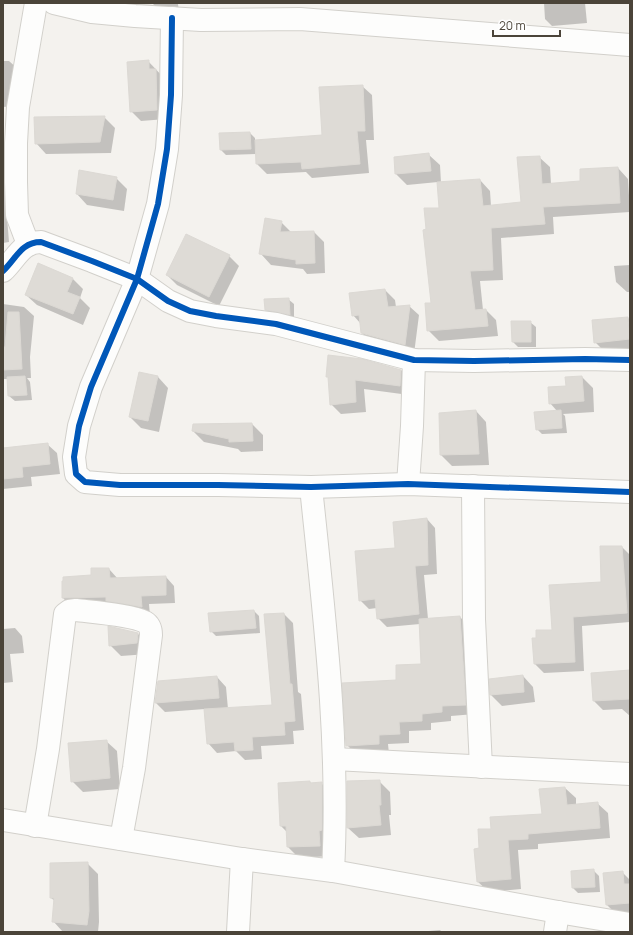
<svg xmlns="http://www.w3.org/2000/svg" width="633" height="935" font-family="Manrope,sans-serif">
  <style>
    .shadow { fill: #0003 }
    .building { fill: #dedbd6; stroke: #dcd9d4 }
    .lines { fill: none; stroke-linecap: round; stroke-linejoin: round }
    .minor-casing { stroke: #d2d0cb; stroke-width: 24 }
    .minor { stroke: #fdfdfc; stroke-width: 22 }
    .cycleway-casing { stroke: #fff; stroke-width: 8 }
    .cycleway { stroke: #0057b8; stroke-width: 6 }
  </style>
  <rect width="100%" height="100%" fill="#f4f2ee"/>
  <g class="shadow">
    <path d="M89,3H188L178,4L179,12L160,11L153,4L112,6Z"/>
    <path d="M544,3H585L587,23L552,26L545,19Z"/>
    <path d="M3,61H9L18,69L15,106L3,107Z"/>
    <path d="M148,61L165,79L166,119L141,121L131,111Z"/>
    <path d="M362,86L372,95L374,140H366L369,173L312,178L306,172L267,174L257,164V154L226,155L221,150L250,133L255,138V141L323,136Z"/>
    <path d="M104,117L115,128L111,153L46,154L36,143Z"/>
    <path d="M429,155L440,165L441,183L480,180L490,191L491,206L522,203L539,157L550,167L551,184L581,182L618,168L628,179L630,212L553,217L554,234L501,238L503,280L480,281L483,310H486L496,320L498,336L439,341L428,330L432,304L427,230L440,209L438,182L407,185L396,174L395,158Z"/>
    <path d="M3,173L13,183L7,217L9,242L3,243Z"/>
    <path d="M116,178L127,189L124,211L87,205L77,194Z"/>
    <path d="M281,222L291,232H314L324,242L325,273L307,274L303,269L271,265L261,254Z"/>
    <path d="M229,256L239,266L219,306L177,285L167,275Z"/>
    <path d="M630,265V292H627L616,282L614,266Z"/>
    <path d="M72,278L83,289L80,298L90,308L83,325L37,305L26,295Z"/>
    <path d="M385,290L395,300L396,307L409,306L419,315L414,354L372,343L362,333L361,324L353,315Z"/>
    <path d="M288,299L294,304V319L271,315L266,309Z"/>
    <path d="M3,304L24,307L34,316L30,357L31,378H27L30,382L32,400L15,401L9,396L8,379H3Z"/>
    <path d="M628,318L630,320V351L606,353L595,342Z"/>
    <path d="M512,322H530L536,327V347H518L513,342Z"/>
    <path d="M401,370L411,380L409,395L364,389L366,412L341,414L331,404L329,378L327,376Z"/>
    <path d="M140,373L158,377L168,388L159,432L141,428L130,417Z"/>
    <path d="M582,377L593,388L594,412L563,414L565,416L567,433L542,434L537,429L557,411L550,403L567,387Z"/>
    <path d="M476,411L486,422L489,465L452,466L441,455Z"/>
    <path d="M252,424L263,435V451L241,452L238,449L204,442L193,431Z"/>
    <path d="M47,444L57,453L60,474L31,477L32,486L3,489V449Z"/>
    <path d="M427,519L435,528L437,574L424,575L428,619L460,617L469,626L475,714L451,716V721L431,723V730L409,731V743L388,744L389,754L357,755L347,745L398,681L422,665L420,624L387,627L378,618L377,608L369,609L360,600L396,549Z"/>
    <path d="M622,547L630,555V622L582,626L584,671L544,673L535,664L553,631L602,583Z"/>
    <path d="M109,569L118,579L166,577L174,586L175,603L149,604L150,616L72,607L63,598V582L93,575Z"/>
    <path d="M254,611L259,616L260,633L216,636L211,631Z"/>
    <path d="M284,614L293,623L298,692L301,694L304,730L293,731L294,744L261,746L262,759L245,760L236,751L217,753L208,743L205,709L165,712L156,703L159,682L217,677L226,687L228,709L273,706Z"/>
    <path d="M15,628L22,636L24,653L10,654L13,682L3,683V629Z"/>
    <path d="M138,634L149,644L148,654L121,656L110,645Z"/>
    <path d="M630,671V716L622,709L603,710L594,701Z"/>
    <path d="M523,676L533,687L535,702L502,706L491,695Z"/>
    <path d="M106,741L117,751L120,789L83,792L72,781Z"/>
    <path d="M379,781L390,792L391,815H389L391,835L359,838L348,828Z"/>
    <path d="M310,782L312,784L321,783L332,794L330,856L299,858L288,847L287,832L281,826Z"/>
    <path d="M565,788L576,798V805L597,803L608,813L610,838L538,844V849L518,850L521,889L489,892L478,882L475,849H480L492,830L543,815L540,790Z"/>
    <path d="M87,863L98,874L99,922L98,932H63L53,921L55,901L51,898Z"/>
    <path d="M593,870L599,876L600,892L578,893L573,888L572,872Z"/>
    <path d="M622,872L630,880V913L616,914L607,905Z"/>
    <path d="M440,930L442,932H417Z"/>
  </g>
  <g class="building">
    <path d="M149,60V69H156L157,110L130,112L127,62Z"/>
    <path d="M363,85L365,131H357L360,164L302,169L301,162L256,164L255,140L322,135L319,87Z"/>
    <path d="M105,116L100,142L35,144L34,117Z"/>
    <path d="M250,132L251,149L220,150L219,133Z"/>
    <path d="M429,153L431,171L395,174L394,157Z"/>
    <path d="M540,156L542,184L580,181V169L618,167L620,203L543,207L545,224L491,228L493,270L470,271L475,310L486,309L488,326L427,331L425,303H431L423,230L426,229L424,208H439L437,182L480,179L483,206L521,202L517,157Z"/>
    <path d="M79,170L117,177L113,200L76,194Z"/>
    <path d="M265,218L282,221L280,232L314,231L315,263L296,264V260L259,254Z"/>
    <path d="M186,234L230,255L209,297L166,275Z"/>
    <path d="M38,263L73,278L67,292L80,297L73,314L25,295Z"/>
    <path d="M385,289L388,307L410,305L405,345L361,333L359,315L352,316L349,293Z"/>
    <path d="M289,298L290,315L265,310L264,299Z"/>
    <path d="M8,312H19L22,369L3,370V347H5Z"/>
    <path d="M628,317L630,339L594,343L592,320Z"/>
    <path d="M511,321H531V342H512Z"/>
    <path d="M328,355L362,359L401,370L400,386L355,380L356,402L330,405L328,377H326Z"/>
    <path d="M139,372L158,376L148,421L129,417Z"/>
    <path d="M25,376L27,395L8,396L7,377Z"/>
    <path d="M582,376L584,401L549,404L548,387L566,386L565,377Z"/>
    <path d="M476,410L479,454L440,455L439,413Z"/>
    <path d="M561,410L562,428L536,430L534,412Z"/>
    <path d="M252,423L253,441L229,442V439L192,431L193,424Z"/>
    <path d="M48,443L50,464L22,467L23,477L3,479V448Z"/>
    <path d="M427,518L428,565L415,566L419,614L377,619L375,599L359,601L355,551L395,548L393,522Z"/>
    <path d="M600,546H622L627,613L573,617L575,662L534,664L532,638H536V630H552L549,585L601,582Z"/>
    <path d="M91,568H109L110,578L166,576V595L141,596L142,607L106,601V597L62,598V581H63V577L91,575Z"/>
    <path d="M254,610L256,628L210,632L208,613Z"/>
    <path d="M284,613L290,684H292L295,721L284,722L285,735L252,737L253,750L235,751L234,742L207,744L204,709L272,705L264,614Z"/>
    <path d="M460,616L466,705L442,706V712L422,714V721L399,722L400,734L379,735V744L346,746L342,683L396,680V665L421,664L419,619Z"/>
    <path d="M108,626L138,633L137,643L109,646Z"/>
    <path d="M630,670V699L593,701L591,673Z"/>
    <path d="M523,675L524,692L490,695L489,679Z"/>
    <path d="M217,676L219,698L155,703L158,681Z"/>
    <path d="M107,740L110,778L71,782L68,743Z"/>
    <path d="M380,780L381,805H379L381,825L347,828V781Z"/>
    <path d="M310,781V783L322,782V830L319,831L320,846L287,847L286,826H280L278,783Z"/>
    <path d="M565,787L567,805L598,802L600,828L528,834V839L508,840L511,879L477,882L474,849L479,848L478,829H491L490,817L542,814L539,789Z"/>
    <path d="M88,862L89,911L87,925L52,922L54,898H50V863Z"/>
    <path d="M594,869L595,887L572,888L571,871Z"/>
    <path d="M623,871L624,884H630V903L606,905L603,873Z"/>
  </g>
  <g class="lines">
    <g class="minor-casing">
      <g id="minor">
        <path d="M54,3L92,12L135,16L201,20L300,19L630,45"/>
        <path d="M172,18L171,95L167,149L158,204L137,279L91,387L79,426L74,457L76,474L85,482L120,485H218L311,487L408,484L630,492"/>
        <path d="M28,244L17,215L16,182V143L18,107L36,3"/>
        <path d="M3,271C16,259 21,242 41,242L92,261L137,279L168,301L190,311L216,316L276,324L414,360L474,361L585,359L630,360"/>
        <path d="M408,484L412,426L414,360"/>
        <path d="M473,486L474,619L481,767"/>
        <path d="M311,487C324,614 340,743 333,871"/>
        <path d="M334,759L630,774"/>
        <path d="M3,820L242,859L333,871L558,912L630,924"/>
        <path d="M35,826L48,749L65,614L69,611L76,610C92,612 133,615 145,622C150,625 151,630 151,635L134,768L121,839"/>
        <path d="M238,932L242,859"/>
        <path d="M555,932L558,912"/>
      </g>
    </g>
    <use href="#minor" class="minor"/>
    <g class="cycleway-casing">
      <g id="cycleway">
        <path d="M172,18L171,95L167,149L158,204L137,279L91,387L79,426L74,457L76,474L85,482L120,485H218L311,487L408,484L630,492"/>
        <path d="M3,271C16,259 21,242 41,242L92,261L137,279L168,301L190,311L216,316L276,324L414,360L474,361L585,359L630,360"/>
      </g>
    </g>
    <use href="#cycleway" class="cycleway"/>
  </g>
  <rect width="633" height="935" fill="none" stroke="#4b4439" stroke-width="8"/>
  <path d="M493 30v6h67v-6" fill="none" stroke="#4b4439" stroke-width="2"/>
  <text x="499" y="30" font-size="12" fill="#4b4439" stroke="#ffffff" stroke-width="3" paint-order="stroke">20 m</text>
</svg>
